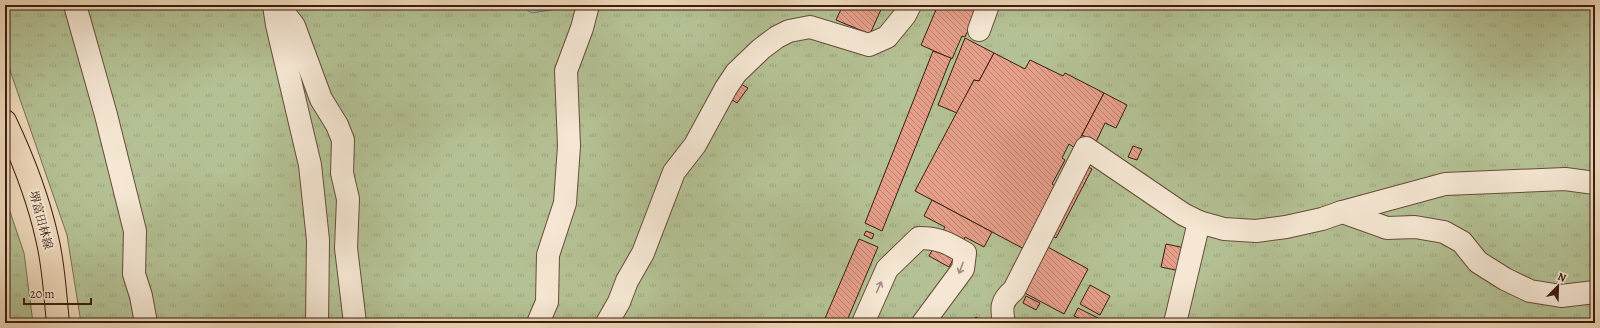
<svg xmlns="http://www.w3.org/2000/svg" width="1600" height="328" font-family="Alegreya,'Noto Serif JP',serif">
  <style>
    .grass { fill: url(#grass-tufts); stroke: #786f51 }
    .water { fill: url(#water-ripples); stroke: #747c70 }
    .building { fill: url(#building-back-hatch); stroke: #3b1d0e }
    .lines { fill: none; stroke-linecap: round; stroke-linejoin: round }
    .minor-casing { stroke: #684c3a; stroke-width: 24 }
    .major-casing { stroke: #3b1d0e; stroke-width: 24 }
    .minor { stroke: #f5e7d3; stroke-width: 22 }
    .major { stroke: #efdabc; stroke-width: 22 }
    .oneway { stroke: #a18c7a }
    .labels { text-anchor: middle; stroke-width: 4; stroke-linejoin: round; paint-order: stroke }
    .street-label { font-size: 12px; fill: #3b1d0e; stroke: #f5e7d3 }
  </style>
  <defs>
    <pattern id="grass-tufts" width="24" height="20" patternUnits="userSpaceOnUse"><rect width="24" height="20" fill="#b4c194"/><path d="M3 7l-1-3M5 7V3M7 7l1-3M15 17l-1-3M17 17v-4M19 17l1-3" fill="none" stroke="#9ca57e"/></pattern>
    <pattern id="water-ripples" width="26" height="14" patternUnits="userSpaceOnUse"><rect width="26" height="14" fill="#9abbb1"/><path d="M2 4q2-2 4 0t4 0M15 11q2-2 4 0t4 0" fill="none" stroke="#86a097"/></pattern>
    <pattern id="building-back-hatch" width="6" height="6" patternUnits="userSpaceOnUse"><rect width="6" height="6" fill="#e59f8a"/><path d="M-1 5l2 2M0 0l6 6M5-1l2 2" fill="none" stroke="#bb816f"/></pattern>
  </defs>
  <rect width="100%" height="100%" fill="#efdabc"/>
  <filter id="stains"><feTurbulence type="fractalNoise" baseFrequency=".005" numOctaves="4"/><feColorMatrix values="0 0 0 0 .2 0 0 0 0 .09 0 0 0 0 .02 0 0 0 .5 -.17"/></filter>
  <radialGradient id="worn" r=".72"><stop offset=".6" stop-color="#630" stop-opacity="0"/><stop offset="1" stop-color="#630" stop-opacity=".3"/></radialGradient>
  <g class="grass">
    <path d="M5,5H1595V323H81L67,235L5,56Z"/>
    <path d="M5,197L24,253L33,323H5Z"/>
  </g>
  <path class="water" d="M519,5H561L557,9L532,13Z"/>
  <g class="building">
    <path d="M843,5H883L870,34L836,20Z"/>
    <path d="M938,5H965L977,10L965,37L962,36L952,59L921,45Z"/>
    <path d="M965,38L994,53L979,81L974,80L957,113L938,105Z"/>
    <path d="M933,51L951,58L882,231L865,223Z"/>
    <path d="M994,53L1025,69L1030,60L1063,76L1065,73L1104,93L1075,148L1069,144L1062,158L1065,160L1052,184L1057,187L1024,249L915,191L974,80L979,81Z"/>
    <path d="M739,83L748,88L737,103L729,98Z"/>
    <path d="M1104,93L1127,105L1116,128L1105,123L1096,142L1082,135Z"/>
    <path d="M1133,146L1142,149L1137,160L1128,157Z"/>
    <path d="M1086,166L1092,169L1056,238L1050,235Z"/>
    <path d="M932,200L992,232L984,247L965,237L949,267L929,256L945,227L924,216Z"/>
    <path d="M866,231L874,234L872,239L864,235Z"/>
    <path d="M859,239L878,247L846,323H823Z"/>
    <path d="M1166,244L1185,248L1180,271L1161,267Z"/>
    <path d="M1044,245L1088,269L1064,314L1021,291Z"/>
    <path d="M1090,285L1110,296L1100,315L1080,304Z"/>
    <path d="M1026,296L1040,303L1036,310L1023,303Z"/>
    <path d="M1078,308L1098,318L1095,323H1089L1074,316Z"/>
    <path d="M976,317L983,323H971Z"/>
  </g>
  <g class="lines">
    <g class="minor-casing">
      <g id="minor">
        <path d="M75,5L106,115L135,231L134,274L141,296L146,323"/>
        <path d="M274,5L277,25L310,165L318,240L317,323"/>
        <path d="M275,9L284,13L294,26L321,99L337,125L343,140L342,173L348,199L346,248L355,323"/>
        <path d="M979,30L988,5"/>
        <path d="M1342,212L1387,228L1415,227L1444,232L1462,242L1478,262L1505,279L1530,291L1561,296L1595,292"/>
        <path d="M538,323L547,302L548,255L565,203L569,146L566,71L582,28L588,5"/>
        <path d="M607,323L619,302L627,281L643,253L674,172L695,145L726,88L736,73L761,49L777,37L789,31L810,27L869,45L887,37L905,15L910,5"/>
        <path d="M863,323L887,269L919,238C939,238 948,243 965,253L963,269L923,323"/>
        <path d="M1004,323C1001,307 1001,301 1014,290L1086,148L1183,214L1199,222L1224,229L1256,231L1286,227L1322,219L1342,212L1445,184L1565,179L1595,183"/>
        <path d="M1175,323L1199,222"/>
      </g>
    </g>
    <g class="major-casing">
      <path id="major" d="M5,121C23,159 38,198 47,238C54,266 55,295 58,323"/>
    </g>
    <use href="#minor" class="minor"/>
    <use href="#major" class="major"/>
  </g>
  <defs><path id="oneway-shaft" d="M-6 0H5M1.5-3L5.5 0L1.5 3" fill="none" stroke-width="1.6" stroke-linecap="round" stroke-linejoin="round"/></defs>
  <g class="oneway">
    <use href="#oneway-shaft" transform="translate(961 268) rotate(111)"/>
    <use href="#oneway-shaft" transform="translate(879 287) rotate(-66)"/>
  </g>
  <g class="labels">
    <g class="street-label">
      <text transform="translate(41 220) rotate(75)" y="4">堺富田林線</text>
    </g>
  </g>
  <rect width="1600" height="328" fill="none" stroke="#efdabc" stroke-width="20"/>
  <rect x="6" y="6" width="1588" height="316" fill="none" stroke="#3b1d0e" stroke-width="2"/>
  <rect x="10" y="10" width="1580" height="308" fill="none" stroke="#3b1d0e"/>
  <g transform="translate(1558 286) rotate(23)" stroke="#f5e7d3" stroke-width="3" paint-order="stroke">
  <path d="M0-3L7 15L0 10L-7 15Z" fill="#3b1d0e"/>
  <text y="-6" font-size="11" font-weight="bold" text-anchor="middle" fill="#3b1d0e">N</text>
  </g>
  <path d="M24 298v6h67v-6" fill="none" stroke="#3b1d0e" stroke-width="2"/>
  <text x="30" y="298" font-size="12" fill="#3b1d0e" stroke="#f5e7d3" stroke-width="3" paint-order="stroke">20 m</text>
  <rect width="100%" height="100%" filter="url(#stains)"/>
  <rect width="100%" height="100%" fill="url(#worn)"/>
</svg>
